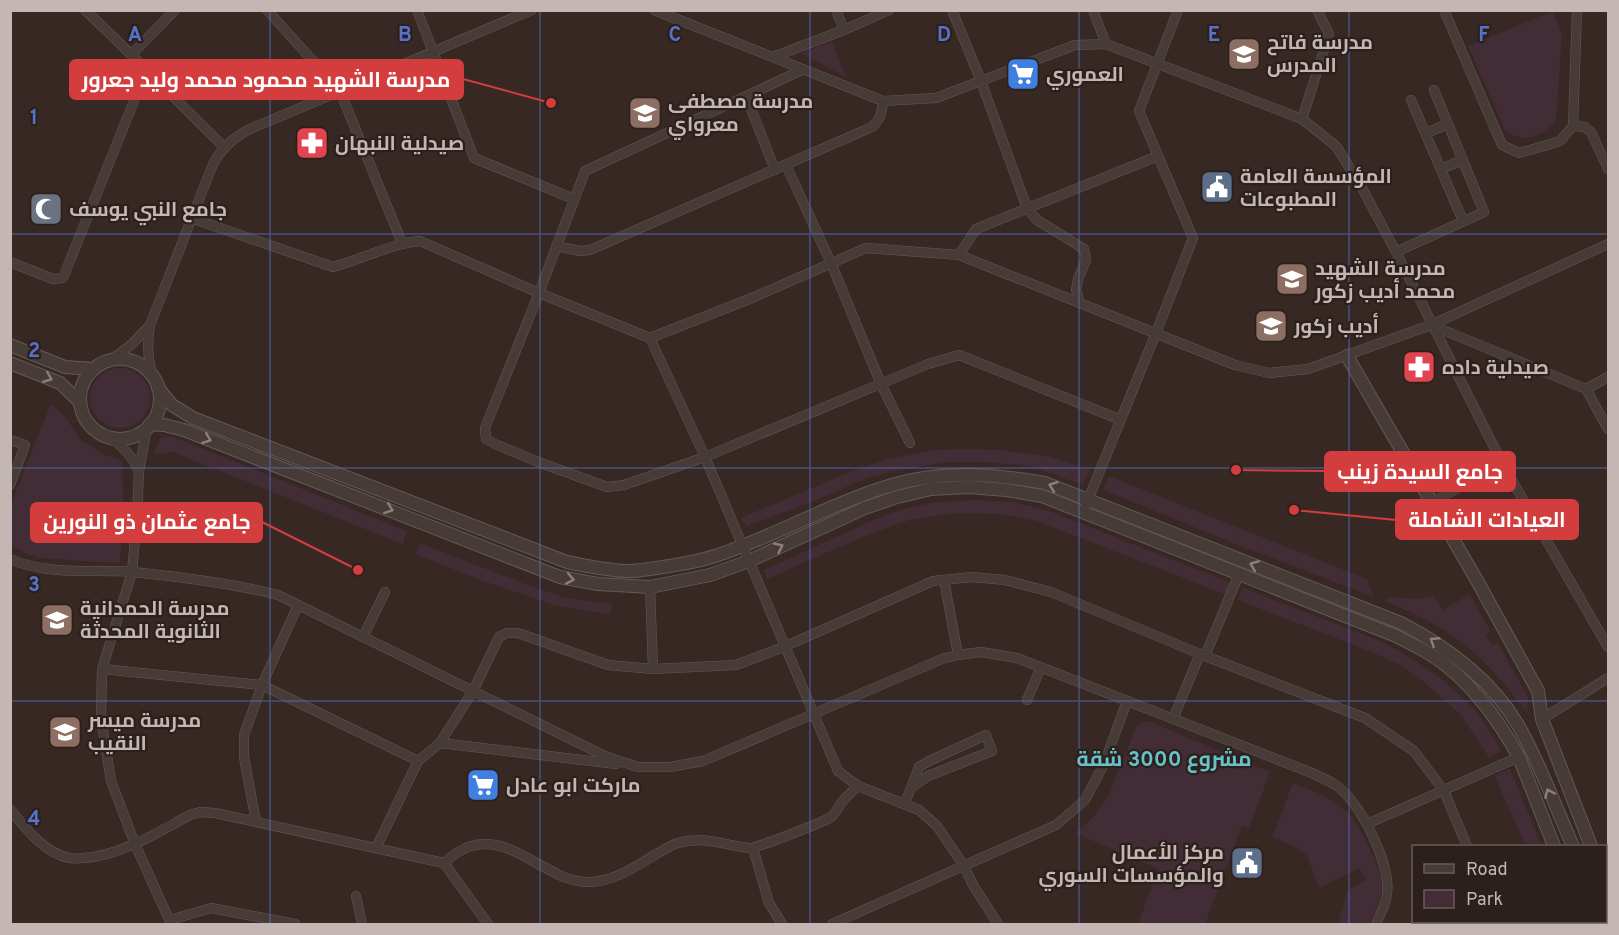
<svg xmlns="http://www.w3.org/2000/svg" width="1619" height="935" font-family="Overpass,Cairo,sans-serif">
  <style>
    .green { fill: #422d36 }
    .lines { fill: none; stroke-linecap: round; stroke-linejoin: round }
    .minor-casing { stroke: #655955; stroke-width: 10 }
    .tertiary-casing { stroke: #655955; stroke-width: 14 }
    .minor { stroke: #473b37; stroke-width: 9 }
    .tertiary { stroke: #473b37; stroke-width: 12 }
    .oneway { stroke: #8c7f7b }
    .grid { fill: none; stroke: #5772cb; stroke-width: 1.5; stroke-opacity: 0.55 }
    .labels { text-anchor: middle; stroke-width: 4.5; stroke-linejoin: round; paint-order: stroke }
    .poi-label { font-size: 20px; font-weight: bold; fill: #c4b6b2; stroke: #2c201c; text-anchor: start }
    .neighbourhood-label { font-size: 21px; font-weight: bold; fill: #68c0c8; stroke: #2c201c }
    .grid-label { font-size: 20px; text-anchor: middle; font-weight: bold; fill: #5772cb; stroke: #2c201c; stroke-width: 4.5; stroke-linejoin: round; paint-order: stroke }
    .leader { fill: none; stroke: #d33d3d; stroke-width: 2 }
    .callout-dot { fill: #d33d3d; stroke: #2c201c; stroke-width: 2 }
    .callout { fill: #d33d3d; stroke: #d33d3d; stroke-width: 2 }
    .callout-label { font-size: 21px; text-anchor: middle; font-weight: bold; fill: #fff }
  </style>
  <rect width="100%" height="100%" fill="#372823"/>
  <g class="green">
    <path d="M1553,11L1562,34L1556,121C1542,137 1521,146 1504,128L1468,46Z"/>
    <path d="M832,41L846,77L801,53Z"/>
    <circle cx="120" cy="398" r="30"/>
    <path d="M51,404L65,417L81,440L105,455L119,459L122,463L124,518L120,561L116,563L39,558L25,553L11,545V504Z"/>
    <path d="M171,436L407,531L403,544L173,452L153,455L160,438Z"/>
    <path d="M964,449L1000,450L1047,456L1090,470L1083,485L1029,466L983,462H949L898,470L867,478L814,501L747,526L741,518L848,473L885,460L932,450Z"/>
    <path d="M1109,476L1367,579L1374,597L1243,547L1103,490Z"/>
    <path d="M975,500L1013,502L1047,510L1231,583L1227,595L1037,521L998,514L956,513L909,520L869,534L767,579L764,570L878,518L907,508L937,502Z"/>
    <path d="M420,543L517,581L565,598L612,604L611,615L554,605L478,579L416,554Z"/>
    <path d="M1243,588L1383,642L1419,663L1438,676L1460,695L1478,713L1502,751L1489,757L1460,714L1424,682L1401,665L1364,649L1238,600Z"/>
    <path d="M1470,594L1490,631L1486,635L1493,646L1498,643L1528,697L1527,713C1507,686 1484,658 1456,638C1434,622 1410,612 1385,601L1391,597L1419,599L1433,596L1443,610Z"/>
    <path d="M1148,721L1270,772L1249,828L1242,826L1205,924H1138L1158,869L1075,833L1094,817L1109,794L1136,728L1141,723Z"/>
    <path d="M1510,769L1542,846H1526L1494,775Z"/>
    <path d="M1293,783C1311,790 1331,797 1346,811C1359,822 1384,873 1382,890C1380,902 1375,913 1369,924H1338L1348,890L1366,880L1359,868L1319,888L1307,855L1292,845L1272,837Z"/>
  </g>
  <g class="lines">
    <g class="minor-casing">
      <g id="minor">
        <path d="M85,10C133,55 178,102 224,147"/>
        <path d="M267,10L340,91L402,243"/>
        <path d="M417,10L474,158L574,199"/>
        <path d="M654,10L883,101L936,98L1075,45L1106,44L1302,119L1336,146L1361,186L1396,252L1502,463L1608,647"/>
        <path d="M836,10L844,30"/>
        <path d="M952,10L981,81L1027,208L1037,220L1084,249L1086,260L1078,279L1076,290L1080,303"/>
        <path d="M1093,10L1106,44"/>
        <path d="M1444,10L1502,145L1519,153L1544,146L1560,141L1573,126L1577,10"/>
        <path d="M132,54L175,10"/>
        <path d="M773,57L844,30L889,10"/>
        <path d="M802,70L585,171L539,293L485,428L486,439L495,444L538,462L607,487L624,485L705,457L928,364L959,355L1121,420"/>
        <path d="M746,96L775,170"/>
        <path d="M1411,100L1463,221"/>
        <path d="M1302,119L1329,34L1317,10"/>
        <path d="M1573,126L1585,127L1591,132L1608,169"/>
        <path d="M1426,133L1448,124"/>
        <path d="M786,165L831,263L881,384L910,443"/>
        <path d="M1441,169L1463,160"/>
        <path d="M191,218L333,267C363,259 389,244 420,241L539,293L650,338L705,457L838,771L858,786L919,810L937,826L964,866L973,885L998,924"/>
        <path d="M556,246L580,251L590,250L872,127C881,119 882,112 883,101"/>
        <path d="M1396,252L1484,212L1434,90"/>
        <path d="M959,255L976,229L1158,156"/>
        <path d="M10,262L53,279L63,278L146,71"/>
        <path d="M1431,325L1608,244"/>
        <path d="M650,338L752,298L866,248L959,255L1235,365L1269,373L1308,369L1431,325L1586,389L1608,429"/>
        <path d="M112,359L132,344L150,325"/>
        <path d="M153,376C147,359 147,343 150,325L211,169C219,150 232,138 250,129L532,10"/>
        <path d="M1586,389L1608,377"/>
        <path d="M147,427L139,471L137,517L132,572L102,669L101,718L111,781L135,844L171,924"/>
        <path d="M108,437C122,445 132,455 139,471"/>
        <path d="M10,440L25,445L10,485"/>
        <path d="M1433,502L1502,463"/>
        <path d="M1086,505L1156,333L1193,238L1139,111L1178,10"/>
        <path d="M10,559C49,576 92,569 133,572C182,577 231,583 278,595L607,757L638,767H670L703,761L942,659L958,655L981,652L1017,658L1312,773C1320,777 1330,781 1337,786C1361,803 1391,865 1387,894C1386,904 1380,915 1376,924"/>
        <path d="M944,580L958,655"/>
        <path d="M650,587L653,669"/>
        <path d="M363,637L385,592"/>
        <path d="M1205,656L1239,574"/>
        <path d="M102,669L262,685L418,761"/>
        <path d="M1027,700L1041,667"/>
        <path d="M1173,719L1200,654"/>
        <path d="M1542,719L1608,678"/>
        <path d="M440,743L616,764"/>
        <path d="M905,803L911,788L928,776L992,751L986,735L929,761L919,767L911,788"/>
        <path d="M10,809C24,827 45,854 70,858C74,859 79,858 84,858C122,855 156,833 190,815L200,812L215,813L444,863C452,856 460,849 471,846C514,834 546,881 587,882C612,883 637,866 658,853C664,850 671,845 678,843C703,835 726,846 750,848C757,848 826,821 831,817C836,813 839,806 842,802C847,796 853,791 858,786"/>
        <path d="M256,822L244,757V735L262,685L298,605"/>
        <path d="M1367,824L1519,757"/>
        <path d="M376,848L418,761L440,743L473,691L499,637L507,633H518L608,665L653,669L736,665L786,646L933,581L972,577L1005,580L1051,592L1200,654L1365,718L1414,751L1444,791L1467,846"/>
        <path d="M753,848L769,903L782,924"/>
        <path d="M444,863L488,924"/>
        <path d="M356,896L362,924"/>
        <path d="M170,920L211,908L295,924"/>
        <path d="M1500,922L1501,924"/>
        <path d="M832,924L1056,825L1085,800L1104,764L1127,701"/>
      </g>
    </g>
    <g class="tertiary-casing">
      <g id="tertiary">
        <path d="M10,345L65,367L94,369"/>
        <path d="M1347,356L1475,577L1538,691L1542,719L1591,846"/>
        <circle cx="120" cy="399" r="40"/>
        <path d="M10,363L60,383L80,402"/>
        <path d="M158,388L172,405L193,418L567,562C588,566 609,571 630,571C639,571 648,569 657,568C676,565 697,562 715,556C776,536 831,503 892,485C942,470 994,474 1045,483L1401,623C1447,647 1491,679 1518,725C1540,763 1555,806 1573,846"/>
        <path d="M150,424L164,425L184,430L560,577L598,584L650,587L710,575L749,561L865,508L897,497L931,489L969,487L1006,490L1042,496L1396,636C1414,645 1432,654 1448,667C1478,691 1500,723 1519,757L1554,846"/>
        <path d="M1606,872L1608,876"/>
        <path d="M1606,884H1608"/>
        <path d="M1560,924V922"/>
      </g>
    </g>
    <use href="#minor" class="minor"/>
    <use href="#tertiary" class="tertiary"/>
  </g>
  <defs><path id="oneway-chevron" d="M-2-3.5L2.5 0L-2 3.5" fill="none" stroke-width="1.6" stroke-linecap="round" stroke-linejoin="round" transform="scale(1.5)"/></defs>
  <g class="oneway">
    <use href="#oneway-chevron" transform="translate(48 378) rotate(22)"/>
    <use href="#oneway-chevron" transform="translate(207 439) rotate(21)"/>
    <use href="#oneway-chevron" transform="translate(1053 486) rotate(-160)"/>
    <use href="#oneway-chevron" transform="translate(389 509) rotate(21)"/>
    <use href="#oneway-chevron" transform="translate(779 547) rotate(-25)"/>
    <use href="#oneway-chevron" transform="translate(1254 565) rotate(-158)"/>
    <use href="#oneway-chevron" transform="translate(570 579) rotate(11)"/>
    <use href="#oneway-chevron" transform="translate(1434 641) rotate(-147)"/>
    <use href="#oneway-chevron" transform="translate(1549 793) rotate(-114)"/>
  </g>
  <path class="grid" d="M270,10V924M540,10V924M810,10V924M1079,10V924M1349,10V924M10,234H1608M10,468H1608M10,701H1608"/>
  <defs>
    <g id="school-square" transform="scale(1.725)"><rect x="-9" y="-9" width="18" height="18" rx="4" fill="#8d6e63" stroke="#2c201c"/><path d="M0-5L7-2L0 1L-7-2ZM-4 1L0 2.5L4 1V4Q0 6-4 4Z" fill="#fff"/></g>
    <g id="supermarket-square" transform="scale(1.725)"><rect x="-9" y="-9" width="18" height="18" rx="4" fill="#3f7fe0" stroke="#2c201c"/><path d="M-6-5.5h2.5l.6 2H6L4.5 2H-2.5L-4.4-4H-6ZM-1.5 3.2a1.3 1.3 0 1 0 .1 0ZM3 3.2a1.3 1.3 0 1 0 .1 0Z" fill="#fff"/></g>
    <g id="pharmacy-square" transform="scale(1.725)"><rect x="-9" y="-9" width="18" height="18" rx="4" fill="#e0444e" stroke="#2c201c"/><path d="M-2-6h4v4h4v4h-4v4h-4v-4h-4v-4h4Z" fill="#fff"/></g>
    <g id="civic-square" transform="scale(1.725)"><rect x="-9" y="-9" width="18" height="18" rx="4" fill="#5c6f8a" stroke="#2c201c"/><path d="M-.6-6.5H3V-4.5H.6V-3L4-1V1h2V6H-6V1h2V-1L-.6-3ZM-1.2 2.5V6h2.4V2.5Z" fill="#fff"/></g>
    <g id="mosque-square" transform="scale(1.725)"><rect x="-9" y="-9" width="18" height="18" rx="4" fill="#6b7280" stroke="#2c201c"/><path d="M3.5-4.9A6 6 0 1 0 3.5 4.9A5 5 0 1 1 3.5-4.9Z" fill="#fff"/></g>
  </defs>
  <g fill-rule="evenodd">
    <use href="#school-square" x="1244" y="54"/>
    <use href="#supermarket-square" x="1023" y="74"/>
    <use href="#school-square" x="645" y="113"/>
    <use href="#pharmacy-square" x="312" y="143"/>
    <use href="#civic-square" x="1217" y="187"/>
    <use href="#mosque-square" x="46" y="209"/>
    <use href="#school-square" x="1292" y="279"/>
    <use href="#school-square" x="1271" y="326"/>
    <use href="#pharmacy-square" x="1419" y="367"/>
    <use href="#school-square" x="57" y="620"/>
    <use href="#school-square" x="65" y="732"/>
    <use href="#supermarket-square" x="483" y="785"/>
    <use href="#civic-square" x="1247" y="863"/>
  </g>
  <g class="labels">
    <g class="poi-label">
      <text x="1267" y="49">مدرسة فاتح<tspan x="1267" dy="23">المدرس</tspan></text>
      <text x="1046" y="81">العموري</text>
      <text x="668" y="108">مدرسة مصطفى<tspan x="668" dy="23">معرواي</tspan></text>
      <text x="335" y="150">صيدلية النبهان</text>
      <text x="1240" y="183">المؤسسة العامة<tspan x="1240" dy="23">المطبوعات</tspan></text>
      <text x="69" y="216">جامع النبي يوسف</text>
      <text x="1315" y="275">مدرسة الشهيد<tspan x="1315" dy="23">محمد أديب زكور</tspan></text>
      <text x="1294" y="333">أديب زكور</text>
      <text x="1442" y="374">صيدلية داده</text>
      <text x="80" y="615">مدرسة الحمدانية<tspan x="80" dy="23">الثانوية المحدثة</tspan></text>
      <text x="88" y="727">مدرسة ميسر<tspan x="88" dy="23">النقيب</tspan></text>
      <text x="506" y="792">ماركت ابو عادل</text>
      <text x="1224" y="859" text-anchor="end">مركز الأعمال<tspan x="1224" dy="23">والمؤسسات السوري</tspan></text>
    </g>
    <g class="neighbourhood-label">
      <text x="1164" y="766">مشروع 3000 شقة</text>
    </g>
  </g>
  <g class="grid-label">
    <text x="135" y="41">A</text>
    <text x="405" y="41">B</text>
    <text x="675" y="41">C</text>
    <text x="944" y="41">D</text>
    <text x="1214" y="41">E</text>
    <text x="1484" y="41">F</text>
    <text x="34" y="124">1</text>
    <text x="34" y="357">2</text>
    <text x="34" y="591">3</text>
    <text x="34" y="825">4</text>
  </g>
  <path class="leader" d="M551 103L463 79M1236 470L1325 471M1294 510L1396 520M358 570L262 522"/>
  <g class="callout-dot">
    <circle cx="551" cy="103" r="6"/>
    <circle cx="1236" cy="470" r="6"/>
    <circle cx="1294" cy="510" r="6"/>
    <circle cx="358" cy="570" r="6"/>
  </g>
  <g class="callout">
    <rect x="70" y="60" width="393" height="39" rx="6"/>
    <rect x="1325" y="452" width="190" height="39" rx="6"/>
    <rect x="1396" y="500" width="182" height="39" rx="6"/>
    <rect x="31" y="503" width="231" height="39" rx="6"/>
  </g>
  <g class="callout-label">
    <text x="266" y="87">مدرسة الشهيد محمود محمد وليد جعرور</text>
    <text x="1420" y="479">جامع السيدة زينب</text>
    <text x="1487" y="527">العيادات الشاملة</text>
    <text x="147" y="529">جامع عثمان ذو النورين</text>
  </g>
  <rect width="1619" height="935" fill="none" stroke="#c4b6b2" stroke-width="24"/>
  <rect x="1412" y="845" width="195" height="78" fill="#2c201c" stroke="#695c58" stroke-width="1.5"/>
  <rect x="1424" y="864" width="30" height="9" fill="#473b37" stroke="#695c58" stroke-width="1.5"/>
  <text x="1466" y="875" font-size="18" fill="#c4b6b2">Road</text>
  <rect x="1424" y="890" width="30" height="18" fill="#422d36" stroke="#695c58" stroke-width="1.5"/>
  <text x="1466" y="905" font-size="18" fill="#c4b6b2">Park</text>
</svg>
